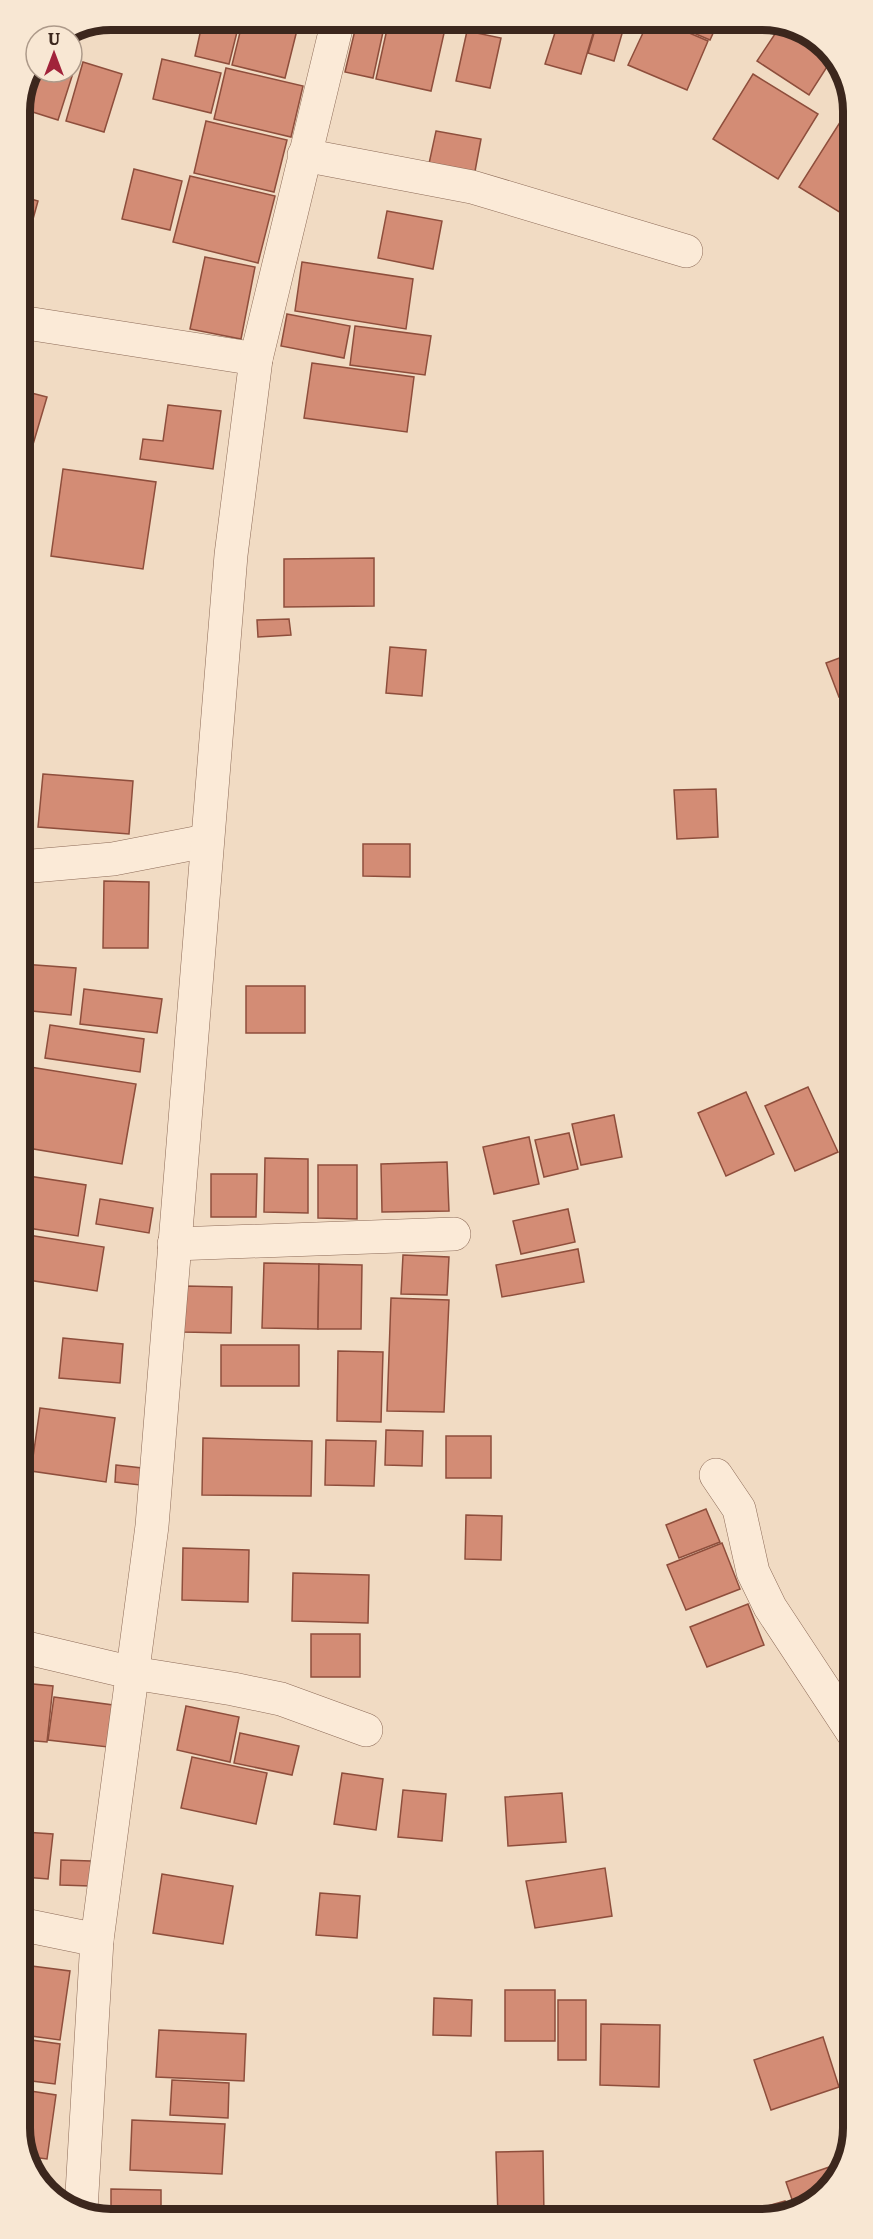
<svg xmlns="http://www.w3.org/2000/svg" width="873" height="2239" font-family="Literata,serif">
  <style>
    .building { fill: #d38c75; stroke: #8e4e3c; stroke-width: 1.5 }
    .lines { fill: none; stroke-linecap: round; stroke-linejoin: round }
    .minor-casing { stroke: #8d6b58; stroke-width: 34 }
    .minor { stroke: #fbead7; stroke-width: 33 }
    .rim { fill: none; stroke: #3c271d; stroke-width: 8 }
  </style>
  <rect width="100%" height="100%" fill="#f1dbc3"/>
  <g class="building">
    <path d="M203,20H240L229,64L195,56Z"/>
    <path d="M243,20H256L297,30L285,78L232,65Z"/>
    <path d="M275,20H322L320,31Z"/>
    <path d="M389,20H447L431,91L376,79Z"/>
    <path d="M559,20H597L581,74L545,64Z"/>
    <path d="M598,20H626L614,61L588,53Z"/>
    <path d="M649,20H659L708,41L687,90L628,65Z"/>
    <path d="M663,20H719L710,40Z"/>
    <path d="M781,25L808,35L821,43L832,59L809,95L757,61Z"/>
    <path d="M356,26L383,32L373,78L345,72Z"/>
    <path d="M467,31L501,38L490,88L456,81Z"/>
    <path d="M162,59L221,73L211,113L153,99Z"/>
    <path d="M83,62L122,74L104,132L66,121Z"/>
    <path d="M226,68L303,86L291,137L214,119Z"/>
    <path d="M36,70V72H72V70H74L58,120L20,108Z"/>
    <path d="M753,74L818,114L778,179L713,139Z"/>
    <path d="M849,108V218L799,187Z"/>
    <path d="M206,121L287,140L274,192L194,173Z"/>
    <path d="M436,131L481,139L473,182L427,173Z"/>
    <path d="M134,169L182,181L170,230L122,219Z"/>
    <path d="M190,176L275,196L258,263L173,242Z"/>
    <path d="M20,196L38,201L20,266Z"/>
    <path d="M387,211L442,221L433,269L378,258Z"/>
    <path d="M205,257L255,267L241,339L190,329Z"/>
    <path d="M302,262L413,279L406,329L295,311Z"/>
    <path d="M287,314L350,326L344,358L281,346Z"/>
    <path d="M355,326L431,336L425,375L350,365Z"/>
    <path d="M312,363L414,377L407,432L304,418Z"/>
    <path d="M20,390L47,397L21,485Z"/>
    <path d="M168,405L221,411L213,469L140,459L143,439L163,441Z"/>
    <path d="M63,469L156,482L143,569L51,556Z"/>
    <path d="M374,558V606L284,607V559Z"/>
    <path d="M289,619L291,635L258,637L257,620Z"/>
    <path d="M390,647L426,650L422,696L386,693Z"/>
    <path d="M850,654V693L839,697L826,663Z"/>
    <path d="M43,774L133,781L129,834L38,827Z"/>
    <path d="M716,789L718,837L677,839L674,790Z"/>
    <path d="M363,844H410V877L363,876Z"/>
    <path d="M104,881L149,882L148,948H103Z"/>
    <path d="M22,964L76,968L71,1015L22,1010Z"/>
    <rect x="246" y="986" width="59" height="47"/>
    <path d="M84,989L162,999L157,1033L80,1024Z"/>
    <path d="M50,1025L144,1039L140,1072L45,1058Z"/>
    <path d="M24,1066L136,1084L122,1164L22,1147V1077Z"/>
    <path d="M808,1087L838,1152L795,1171L765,1106Z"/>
    <path d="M746,1092L774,1154L726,1176L698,1113Z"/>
    <path d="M614,1115L622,1157L581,1165L572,1124Z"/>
    <path d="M569,1133L578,1169L544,1177L535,1140Z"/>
    <path d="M529,1137L539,1184L494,1194L483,1147Z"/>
    <path d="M265,1158L308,1159V1213L264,1212Z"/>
    <path d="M447,1162L449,1211L382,1212L381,1164Z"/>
    <path d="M318,1165H357V1219L318,1218Z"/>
    <path d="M211,1174H257L256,1217H211Z"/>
    <path d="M22,1175L86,1185L78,1236L22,1227Z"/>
    <path d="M100,1199L153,1208L149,1233L96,1224Z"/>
    <path d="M568,1209L575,1242L521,1254L513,1221Z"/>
    <path d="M22,1234L104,1247L97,1291L22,1279Z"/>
    <path d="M578,1249L584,1282L502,1297L496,1265Z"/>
    <path d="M403,1255L449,1257L447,1295L401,1294Z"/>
    <path d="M264,1263L319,1264L318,1329L262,1328Z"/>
    <path d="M319,1264L362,1265L361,1329H318Z"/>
    <path d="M185,1286L232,1287L231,1333L183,1332Z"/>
    <path d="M391,1298L449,1300L444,1412L387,1411Z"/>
    <path d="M63,1338L123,1344L120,1383L59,1378Z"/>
    <rect x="221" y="1345" width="78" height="41"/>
    <path d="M338,1351L383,1352L381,1422L337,1421Z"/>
    <path d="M40,1408L115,1418L106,1482L31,1471Z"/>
    <path d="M386,1430L423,1431L422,1466L385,1465Z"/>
    <rect x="446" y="1436" width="45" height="42"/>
    <path d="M203,1438L312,1441L311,1496L202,1495Z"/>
    <path d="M326,1440L376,1441L374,1486L325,1485Z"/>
    <path d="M116,1465L142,1468L140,1485L115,1482Z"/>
    <path d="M706,1509L720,1542L679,1558L666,1525Z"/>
    <path d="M466,1515L502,1516L501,1560L465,1559Z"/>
    <path d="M722,1543L740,1589L686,1610L667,1565Z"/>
    <path d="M183,1548L249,1550L248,1602L182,1600Z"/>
    <path d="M293,1573L369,1575L368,1623L292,1621Z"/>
    <path d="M748,1604L764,1645L707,1667L690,1627Z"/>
    <rect x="311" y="1634" width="49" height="43"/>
    <path d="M23,1683L53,1686L47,1742L23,1740Z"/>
    <path d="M54,1697L113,1705L108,1747L48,1740Z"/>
    <path d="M186,1706L239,1717L230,1762L177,1750Z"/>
    <path d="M240,1733L299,1746L292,1775L234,1763Z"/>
    <path d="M192,1757L267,1773L256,1824L181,1808Z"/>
    <path d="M342,1773L383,1779L376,1830L334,1824Z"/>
    <path d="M403,1790L446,1794L442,1841L398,1837Z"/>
    <path d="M562,1793L566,1842L508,1846L505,1797Z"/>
    <path d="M24,1832L53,1834L48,1879L24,1877Z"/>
    <path d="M61,1860L91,1861L90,1886L60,1885Z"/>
    <path d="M605,1868L612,1916L535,1928L526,1881Z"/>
    <path d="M162,1874L233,1886L223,1944L153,1933Z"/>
    <path d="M320,1893L360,1896L357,1938L316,1935Z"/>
    <path d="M24,1965L70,1971L60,2040L24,2035Z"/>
    <rect x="505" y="1990" width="50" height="51"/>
    <path d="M434,1998L472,2000L471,2036L433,2035Z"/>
    <rect x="558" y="2000" width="28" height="60"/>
    <path d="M601,2024L660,2025L659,2087L600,2085Z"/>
    <path d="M159,2030L246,2034L244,2081L156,2077Z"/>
    <path d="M823,2037L839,2087L771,2110L754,2060Z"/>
    <path d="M24,2039L60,2044L55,2084L24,2080Z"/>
    <path d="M172,2080L229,2083L228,2118L170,2115Z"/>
    <path d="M24,2090L56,2095L47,2159L24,2156Z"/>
    <path d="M132,2120L225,2124L222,2174L130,2170Z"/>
    <path d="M543,2151L544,2216L498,2217L496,2152Z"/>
    <path d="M835,2165L838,2174L835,2183L796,2211L786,2182Z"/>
    <path d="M111,2189L161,2190V2219H111Z"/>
    <path d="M785,2201L788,2215H736Z"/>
  </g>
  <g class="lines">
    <g class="minor-casing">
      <g id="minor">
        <path d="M304,155L472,187L686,251"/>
        <path d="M20,322L256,359"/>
        <path d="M21,867L113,859L206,841"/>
        <path d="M174,1244L454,1234"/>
        <path d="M716,1475L739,1509L753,1572L770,1607L853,1733"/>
        <path d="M23,1647L133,1673L233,1689L281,1699L366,1730"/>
        <path d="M24,1925L97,1940"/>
        <path d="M81,2210L97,1940L152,1526L231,555L256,359L338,20"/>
      </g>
    </g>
    <use href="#minor" class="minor"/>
  </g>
  <path d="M0 0H873V2239H0ZM111 30H762A81 81 0 0 1 843 111V2128A81 81 0 0 1 762 2209H111A81 81 0 0 1 30 2128V111A81 81 0 0 1 111 30Z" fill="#f8e7d3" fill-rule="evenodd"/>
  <path class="rim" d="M111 30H762A81 81 0 0 1 843 111V2128A81 81 0 0 1 762 2209H111A81 81 0 0 1 30 2128V111A81 81 0 0 1 111 30Z"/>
  <g transform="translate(54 54)"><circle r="28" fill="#f8e7d3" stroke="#ad9a8a" stroke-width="1.5"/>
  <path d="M0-4.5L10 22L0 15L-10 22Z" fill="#a1233a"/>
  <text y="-9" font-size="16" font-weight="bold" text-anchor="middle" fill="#3c271d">U</text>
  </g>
</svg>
